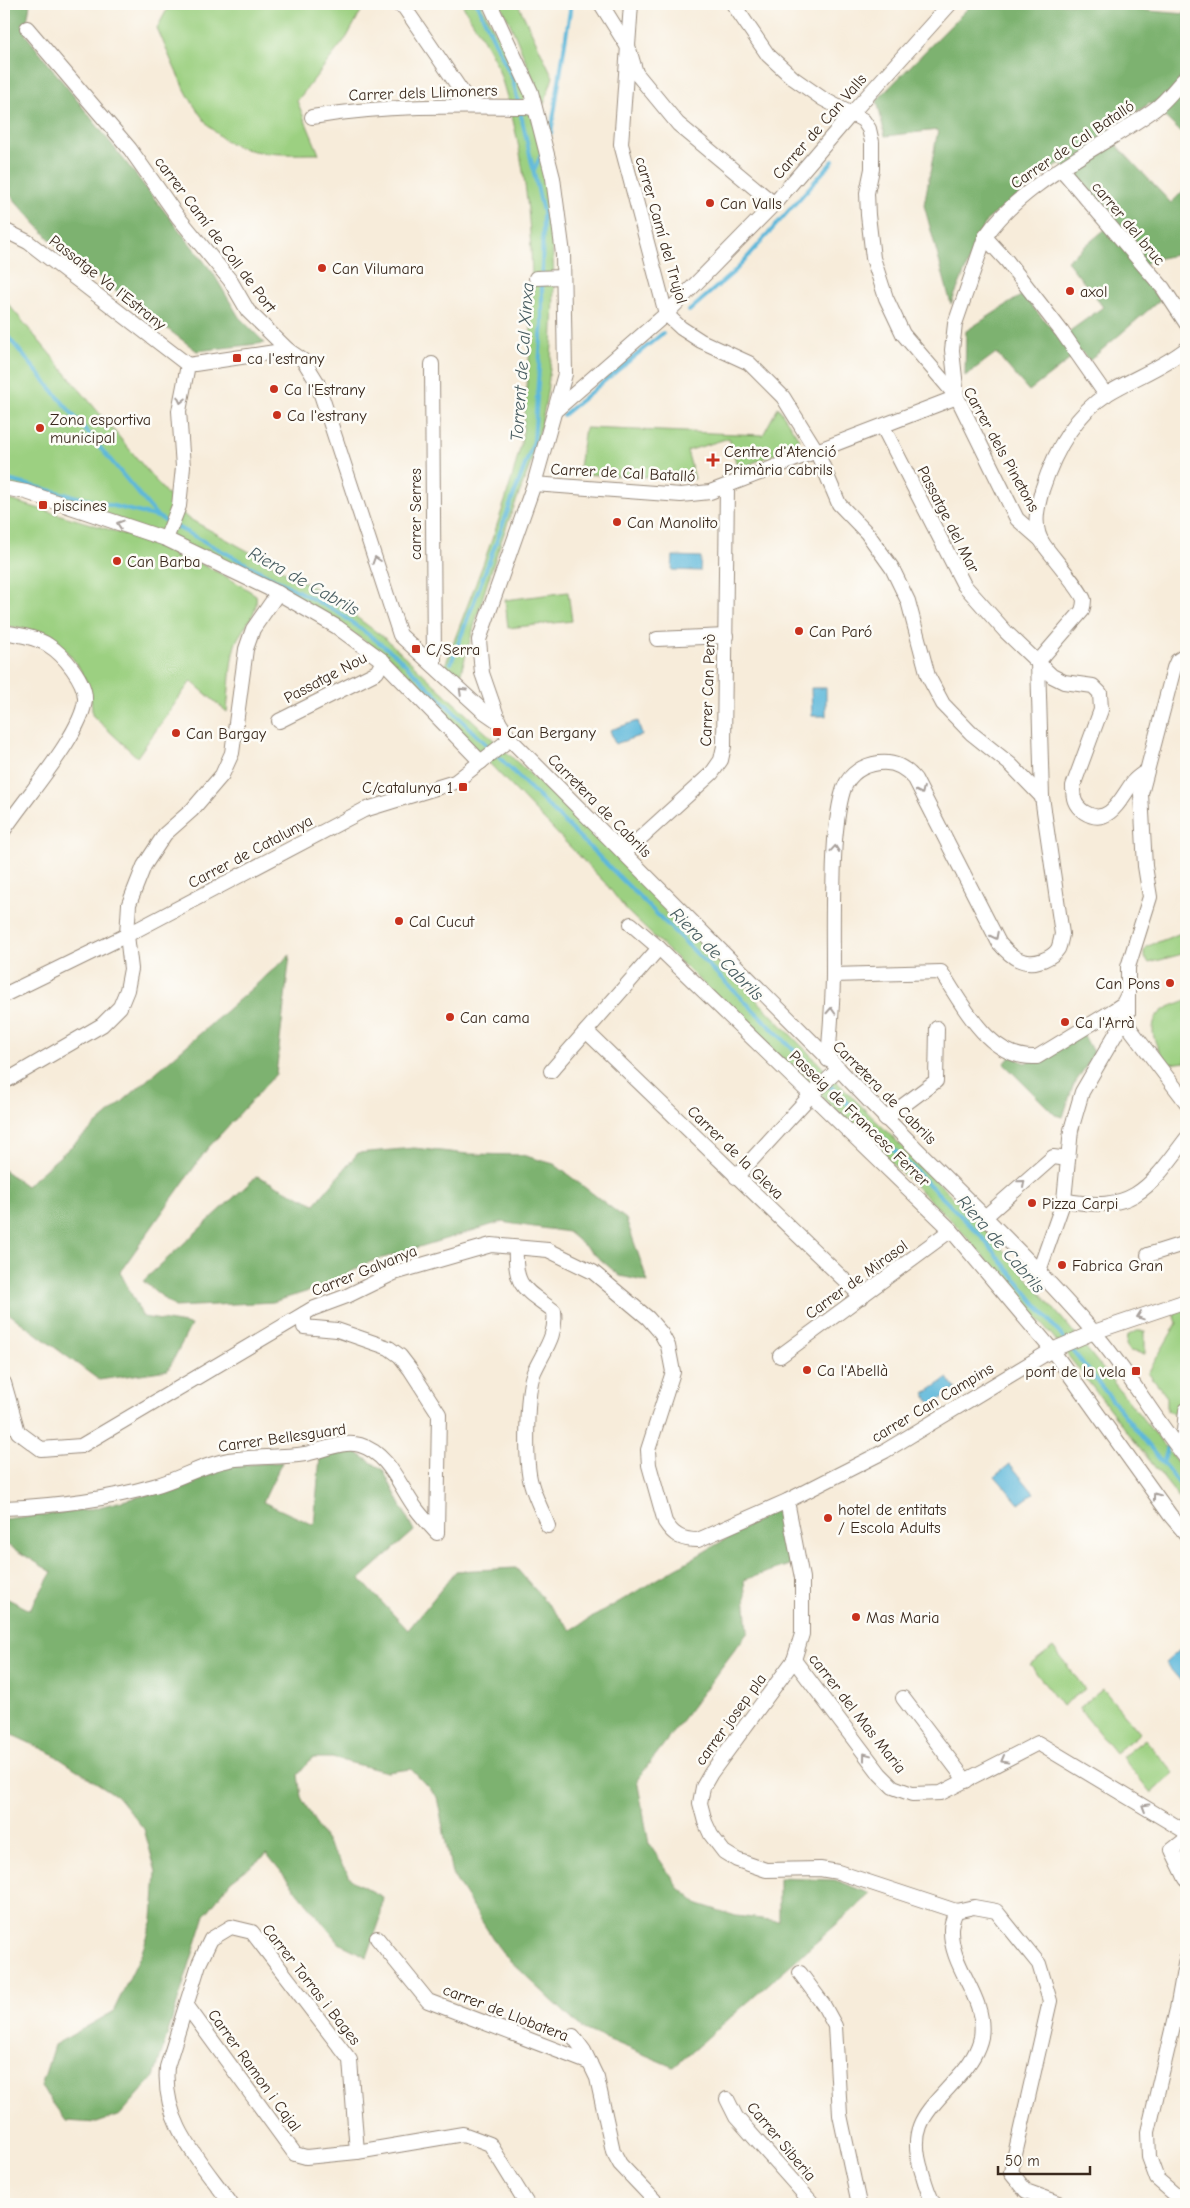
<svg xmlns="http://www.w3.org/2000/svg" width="1190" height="2208" font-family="'Comic Neue',sans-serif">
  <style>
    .green { fill: #9cd081; stroke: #6c7d50 }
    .forest { fill: #7db26f; stroke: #5c6e46 }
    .water { fill: #5db8da; stroke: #4c717c }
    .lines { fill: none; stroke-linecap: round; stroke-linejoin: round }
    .stream { stroke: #5db8da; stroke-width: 4 }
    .minor-casing { stroke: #998b7c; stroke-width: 16 }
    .minor { stroke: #fff; stroke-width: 14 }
    .oneway { stroke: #a79f9a }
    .poi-dot { fill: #c8321e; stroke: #fdfcf7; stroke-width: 2 }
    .labels { text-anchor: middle; stroke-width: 5; stroke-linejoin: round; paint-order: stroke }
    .street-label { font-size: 16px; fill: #3b2a1e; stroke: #fdfcf7 }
    .poi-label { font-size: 16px; fill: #3b2a1e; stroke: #fdfcf7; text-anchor: start }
    .water-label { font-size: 18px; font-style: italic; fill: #475c60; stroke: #fdfcf7 }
  </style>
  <rect width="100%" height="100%" fill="#fdfcf7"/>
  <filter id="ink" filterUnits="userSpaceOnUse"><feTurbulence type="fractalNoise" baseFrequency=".02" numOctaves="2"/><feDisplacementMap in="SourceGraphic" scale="10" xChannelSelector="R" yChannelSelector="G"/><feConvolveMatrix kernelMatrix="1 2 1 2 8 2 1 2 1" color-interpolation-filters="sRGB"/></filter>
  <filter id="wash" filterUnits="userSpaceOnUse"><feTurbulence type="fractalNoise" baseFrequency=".0096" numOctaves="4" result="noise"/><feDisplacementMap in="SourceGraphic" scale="20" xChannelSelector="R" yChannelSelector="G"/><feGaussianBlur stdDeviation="1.12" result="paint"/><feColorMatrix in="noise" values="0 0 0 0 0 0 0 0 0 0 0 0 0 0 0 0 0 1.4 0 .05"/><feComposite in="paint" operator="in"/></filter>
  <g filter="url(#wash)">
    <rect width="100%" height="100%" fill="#f7ecda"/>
    <g class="green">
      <path d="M170,4H365L347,37L297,101L319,154C292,154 262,156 236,146C196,130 174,65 157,28Z"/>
      <path d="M462,4H481C495,33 513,62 524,92C559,189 563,343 537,443C529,472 516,500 506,528C488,577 474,626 460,676L445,666C471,593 503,520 521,444C524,427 525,409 526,392C538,288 533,177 501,77C494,53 474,26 462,4Z"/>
      <path d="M500,4H518L553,77L544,104L509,21Z"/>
      <path d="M4,299L186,517L324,593L387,640L611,850L827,1072L986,1230L1071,1329L1186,1473V1507L1051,1334L955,1224L627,911L606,884L491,765L394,661L355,634L248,574L4,484Z"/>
      <path d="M778,407L799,439L797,445L738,469L729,438L687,451L695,479L578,474L585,428L763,435Z"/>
      <path d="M4,498C89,525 181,544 256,595C259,616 242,626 235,645C230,661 229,694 227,712L191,681L137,757L92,715C93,682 73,649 42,634C31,629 16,628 4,625Z"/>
      <path d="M568,592L572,621L508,628L505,600Z"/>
      <path d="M1186,931V953L1149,963L1144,957V950L1148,946Z"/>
      <path d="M1186,1000V1062L1169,1064C1157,1051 1145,1027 1160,1013C1167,1006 1178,1004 1186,1000Z"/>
      <path d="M1186,1307C1186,1328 1190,1403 1175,1414L1167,1411V1397L1148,1373L1177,1323L1173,1310Z"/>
      <path d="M1136,1331H1145V1354L1130,1351L1126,1345L1127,1336Z"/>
      <path d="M1053,1647L1085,1689L1062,1706L1030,1665Z"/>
      <path d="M1103,1689L1140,1733L1115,1753L1079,1708Z"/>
      <path d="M1145,1739L1174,1773L1151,1793L1122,1757Z"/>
    </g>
    <g class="forest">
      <path d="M4,4H30L25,34L213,273L239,317L265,343L197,351L55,245L4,188Z"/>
      <path d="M972,4H1128L1138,10L1186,14V137L1150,103L1106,134L1171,203L1186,188V250L1181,254L1150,260L1137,273L1160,300L1089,361L1081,351L1029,391L996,353L965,376L966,331L1022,295L1060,338L1103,307L1067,261L1114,222L1060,163L986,221L951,304L924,205L938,130L885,136L877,100Z"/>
      <path d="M290,955L276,1074L207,1149L120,1272L143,1317L191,1325L168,1370L99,1380L4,1310V1170L26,1186Z"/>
      <path d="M1083,1034L1094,1054L1073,1086L1063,1117L1055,1115L1004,1064L1011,1056L1025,1063Z"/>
      <path d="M414,1148L468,1154L522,1155L554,1164L626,1219L648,1282L620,1276L568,1232L501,1222L370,1262L322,1287L273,1302L175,1307L143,1281L257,1176L315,1204L358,1153Z"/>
      <path d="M354,1451L383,1470L414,1531L360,1579L408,1630L456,1571L516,1568L571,1630L782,1506L795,1563L744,1580L748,1632L637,1780L649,1844L679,1888L698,1904L736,1916L779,1921V1878L835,1880L871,1894L674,2067L581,2028L502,1953L452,1874L437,1797L411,1769L387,1772L332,1758H312L298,1775L301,1797L322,1835L353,1881L383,1897L380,1920L367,1957L339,1943L267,1854L231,1881L205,1915L154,2077L120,2115L97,2123L66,2121L41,2087L54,2045L113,2012L142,1952L153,1920L156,1872L144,1829L117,1796L51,1753L4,1731V1597L30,1610L52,1572L4,1543V1519L87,1510L161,1491L199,1474L229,1466L282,1462L263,1502L314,1525L320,1457Z"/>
    </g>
    <g class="water">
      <path d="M673,556L701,557L700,571L672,570Z"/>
      <path d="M811,688H826V716H812Z"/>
      <path d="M638,721L642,735L615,744L610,730Z"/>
      <path d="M948,1378L956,1389L932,1405L924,1394Z"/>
      <path d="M1010,1464L1034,1493L1019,1504L995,1476Z"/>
      <path d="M1183,1647L1186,1651V1687L1165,1663Z"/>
    </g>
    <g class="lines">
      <g class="stream">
        <path d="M477,4L513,80L543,212L542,275"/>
        <path d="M551,133L571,4"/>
        <path d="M534,170L541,155"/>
        <path d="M689,311L736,270L833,161"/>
        <path d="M4,332L158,517"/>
        <path d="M563,415L663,333"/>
        <path d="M4,479L158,517L339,613L396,655L980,1235L1065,1340"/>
        <path d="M451,663L534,441L542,323V282"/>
        <path d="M1069,1346L1186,1492"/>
        <path d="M1163,1463L1168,1447"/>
      </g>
    </g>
  </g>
  <g filter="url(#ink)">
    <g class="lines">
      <g class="minor-casing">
        <g id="minor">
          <path d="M397,4L404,7L471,105"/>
          <path d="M490,4L531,92L553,178L563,254L565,374L534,484L479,640L482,673L499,722L510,739L839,1069C921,1158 1012,1238 1092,1330C1127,1369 1153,1417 1186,1458"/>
          <path d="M601,4L629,49L636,73L678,124L774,204"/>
          <path d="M631,4L621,144L666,314L681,328L701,341L749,363L783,397L816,450L839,504L867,533L892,568L908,601L928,676L943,704L971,733L1011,765L1042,797"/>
          <path d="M733,4L768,55L793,78L823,99L863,120L869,129L872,142V169L867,193L868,215L873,258L886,298L903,334L957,397L1017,519L1041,540"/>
          <path d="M27,28L130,149L178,217L230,280L248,311L288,350L304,361L317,382L400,635L483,711L499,722"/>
          <path d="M312,117C383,105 455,106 527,107L535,109"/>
          <path d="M1062,170L1163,288L1186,323"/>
          <path d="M4,230L28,242L188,365"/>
          <path d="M985,237L1007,261L1062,332L1106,395"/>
          <path d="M536,278L563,277"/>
          <path d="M432,364L434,665"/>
          <path d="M556,410L666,314L774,204L852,113L950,4"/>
          <path d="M883,427L964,585L1006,632L1052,676L1064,682L1093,686L1100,693L1101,710L1073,786C1073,798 1074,805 1084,812C1109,828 1121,798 1133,782C1136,778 1141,775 1145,772"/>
          <path d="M534,484L681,495L710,492L957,397L952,350L955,324L985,237C1024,180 1100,149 1155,109C1166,101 1176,87 1186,77"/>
          <path d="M4,488L26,492L166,539L278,593L337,627L383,661L481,762"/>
          <path d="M166,539L179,506L183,467L179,411L188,365L288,350"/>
          <path d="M4,632C18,635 36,637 48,645C63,654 86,681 85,700C82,734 24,799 4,830"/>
          <path d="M657,639L726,636"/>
          <path d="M279,721L377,672L383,661"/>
          <path d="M624,853L712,773L721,760L724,746L727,486"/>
          <path d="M631,924L659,948L951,1230L1052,1350L1170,1515L1186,1534"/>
          <path d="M833,975L941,972C964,1006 989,1060 1037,1057L1114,1010L1123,1004L1128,994"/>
          <path d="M4,995L127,935L364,810L455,782L510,739"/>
          <path d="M1125,1022L1186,1102"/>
          <path d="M586,1031L862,1297"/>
          <path d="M828,1060C830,1031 833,1002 833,973C833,928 832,884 835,840C837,822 838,805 844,788C850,773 864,765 879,763C894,761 906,768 915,779L999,943C1011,957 1023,967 1043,960C1048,958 1055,954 1058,949C1060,945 1061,938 1062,934L1042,797L1038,662L1082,611C1083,608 1084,603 1084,600C1082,591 1051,555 1044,545C1032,528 1037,508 1042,490C1054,453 1073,416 1107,394C1133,378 1162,368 1186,349"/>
          <path d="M551,1071L659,948"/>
          <path d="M4,1082L102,1025L120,1007L127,990L131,969L127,935L129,904L144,866L165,834L192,810L222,775L232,753L246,649L253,629L278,593"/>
          <path d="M885,1119L936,1081L937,1028"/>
          <path d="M736,1177L811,1095L839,1069"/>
          <path d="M1064,1200C1132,1214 1148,1190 1186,1139"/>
          <path d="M986,1216L1053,1157L1068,1159"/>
          <path d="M516,1248C514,1288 525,1289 554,1311C557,1336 544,1350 534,1372C526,1391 525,1463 531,1483C535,1498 543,1512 548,1526"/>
          <path d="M1148,1255L1186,1243"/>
          <path d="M1039,1271L1064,1200L1071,1130L1082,1092L1128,1013V967L1150,897L1145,866L1141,794L1174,668L1177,661L1186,655"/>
          <path d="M780,1356L951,1230"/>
          <path d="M4,1383L18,1432L41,1449L81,1446L312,1309L347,1296L394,1273L491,1245L548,1250L593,1272L648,1318L661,1333L668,1346L673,1372L648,1450L649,1465L665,1522C674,1536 682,1540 698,1540L787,1501L885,1451L1052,1350L1094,1332L1186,1301"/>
          <path d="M1182,1452L1186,1410"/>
          <path d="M787,1501L802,1578V1634L794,1660L711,1773L703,1787L700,1803L705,1822L711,1835L724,1852L737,1860L766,1870L820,1869L838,1872L956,1911L974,1907L996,1911L1039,1964L1050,2001L1011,2172L1026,2191L1062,2204"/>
          <path d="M4,1508C54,1506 105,1500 154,1486C180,1479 201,1465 229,1460C254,1456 280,1458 305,1454C322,1451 343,1440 360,1445C390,1454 400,1488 417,1510C423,1518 430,1525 437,1533L439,1414L410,1369L400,1356L389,1348L337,1330L304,1327V1314"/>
          <path d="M794,1660L880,1774L893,1787L912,1794L941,1793L1038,1743L1186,1832"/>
          <path d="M903,1698L966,1781"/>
          <path d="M1186,1839L1172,1850L1186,1879"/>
          <path d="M377,1938L428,2001L590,2063"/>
          <path d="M1186,1959L1177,2009L1148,2132L1149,2157L1157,2179L1186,2204"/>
          <path d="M800,1973L823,2004L835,2026L840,2115L859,2204"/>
          <path d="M187,2006L295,2154L306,2157L357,2152L463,2134L490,2144L527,2204"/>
          <path d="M573,2036L584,2051L597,2078L613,2151L620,2164L658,2204"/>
          <path d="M727,2099L736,2117L813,2204"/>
          <path d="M231,2204C200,2160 162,2124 167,2067L199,1964L211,1939L231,1927L252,1932L350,2060L357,2152"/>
          <path d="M934,2204C928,2194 925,2183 922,2172C906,2124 929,2111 958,2077C968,2066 978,2052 981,2037C987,1996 950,1969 951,1929C951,1923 954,1916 956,1911"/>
        </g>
      </g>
      <use href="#minor" class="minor"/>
    </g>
    <defs><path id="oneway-chevron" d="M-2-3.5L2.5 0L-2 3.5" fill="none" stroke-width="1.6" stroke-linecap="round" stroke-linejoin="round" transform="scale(1.25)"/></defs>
    <g class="oneway">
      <use href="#oneway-chevron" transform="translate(181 400) rotate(102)"/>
      <use href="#oneway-chevron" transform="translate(120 524) rotate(-162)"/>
      <use href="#oneway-chevron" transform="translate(376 560) rotate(-108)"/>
      <use href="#oneway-chevron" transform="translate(462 691) rotate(-136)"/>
      <use href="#oneway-chevron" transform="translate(921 791) rotate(65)"/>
      <use href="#oneway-chevron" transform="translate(835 849) rotate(-85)"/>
      <use href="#oneway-chevron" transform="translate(995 936) rotate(63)"/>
      <use href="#oneway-chevron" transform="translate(831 1011) rotate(-87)"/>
      <use href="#oneway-chevron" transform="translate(1022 1183) rotate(-41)"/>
      <use href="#oneway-chevron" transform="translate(1140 1316) rotate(161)"/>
      <use href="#oneway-chevron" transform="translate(1156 1496) rotate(-126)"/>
      <use href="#oneway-chevron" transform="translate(866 1756) rotate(-127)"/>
      <use href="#oneway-chevron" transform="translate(1004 1760) rotate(151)"/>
      <use href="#oneway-chevron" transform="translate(1145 1807) rotate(-149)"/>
    </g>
  </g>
  <g class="poi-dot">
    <circle cx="710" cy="203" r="5"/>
    <circle cx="322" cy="268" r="5"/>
    <circle cx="1070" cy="291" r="5"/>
    <rect x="232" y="353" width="10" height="10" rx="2.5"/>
    <circle cx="274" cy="389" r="5"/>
    <circle cx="277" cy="415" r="5"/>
    <circle cx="40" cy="428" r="5"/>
    <path d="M710.5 452.5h5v5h5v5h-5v5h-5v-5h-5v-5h5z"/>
    <rect x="38" y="500" width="10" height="10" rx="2.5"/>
    <circle cx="617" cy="522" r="5"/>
    <circle cx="117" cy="561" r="5"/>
    <circle cx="799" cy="631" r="5"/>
    <rect x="411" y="644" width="10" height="10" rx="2.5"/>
    <rect x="492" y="727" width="10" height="10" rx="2.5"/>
    <circle cx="176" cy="733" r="5"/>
    <rect x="458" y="782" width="10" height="10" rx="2.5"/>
    <circle cx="399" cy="921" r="5"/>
    <circle cx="1170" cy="983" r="5"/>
    <circle cx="450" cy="1017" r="5"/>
    <circle cx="1065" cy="1022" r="5"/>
    <circle cx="1032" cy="1203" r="5"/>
    <circle cx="1062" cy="1265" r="5"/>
    <circle cx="807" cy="1370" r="5"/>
    <rect x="1131" y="1366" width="10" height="10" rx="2.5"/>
    <circle cx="828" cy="1518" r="5"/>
    <circle cx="856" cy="1617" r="5"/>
  </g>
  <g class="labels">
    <g class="street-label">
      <text transform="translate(423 92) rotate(-2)" y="6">Carrer dels Llimoners</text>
      <text transform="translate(819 126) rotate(-49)" y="6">Carrer de Can Valls</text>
      <text transform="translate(1072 144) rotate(-34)" y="6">Carrer de Cal Batalló</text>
      <text transform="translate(1129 223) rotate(50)" y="6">carrer del bruc</text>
      <text transform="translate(662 230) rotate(74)" y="6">carrer Camí del Trujol</text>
      <text transform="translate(216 234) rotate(53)" y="6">carrer Camí de Coll de Port</text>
      <text transform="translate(108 282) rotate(38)" y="6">Passatge Va l'Estrany</text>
      <text transform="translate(1002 449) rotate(61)" y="6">Carrer dels Pinetons</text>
      <text transform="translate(623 472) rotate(3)" y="6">Carrer de Cal Batalló</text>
      <text transform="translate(415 514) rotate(-90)" y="6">carrer Serres</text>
      <text transform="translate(949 519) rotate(63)" y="6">Passatge del Mar</text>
      <text transform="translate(325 677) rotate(-28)" y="6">Passatge Nou</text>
      <text transform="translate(707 690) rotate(-88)" y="6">Carrer Can Però</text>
      <text transform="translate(600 805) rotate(45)" y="6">Carretera de Cabrils</text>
      <text transform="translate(250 851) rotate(-28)" y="6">Carrer de Catalunya</text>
      <text transform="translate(885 1092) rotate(45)" y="6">Carretera de Cabrils</text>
      <text transform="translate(860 1118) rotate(44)" y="6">Passeig de Francesc Ferrer</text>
      <text transform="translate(736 1152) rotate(44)" y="6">Carrer de la Gleva</text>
      <text transform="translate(364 1270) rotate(-22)" y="6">Carrer Galvanya</text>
      <text transform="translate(856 1279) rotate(-36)" y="6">Carrer de Mirasol</text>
      <text transform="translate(932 1402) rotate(-31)" y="6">carrer Can Campins</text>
      <text transform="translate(282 1437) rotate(-8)" y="6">Carrer Bellesguard</text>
      <text transform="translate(858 1713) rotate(52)" y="6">carrer del Mas Maria</text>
      <text transform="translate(730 1719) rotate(-54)" y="6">carrer josep pla</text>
      <text transform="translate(312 1984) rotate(52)" y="6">Carrer Torras i Bages</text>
      <text transform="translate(506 2012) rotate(21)" y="6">carrer de Llobatera</text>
      <text transform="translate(255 2070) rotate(54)" y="6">Carrer Ramon i Cajal</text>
      <text transform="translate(782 2141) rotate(50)" y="6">Carrer Siberia</text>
    </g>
    <g class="poi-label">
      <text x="720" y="209">Can Valls</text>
      <text x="332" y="274">Can Vilumara</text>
      <text x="1080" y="297">axol</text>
      <text x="247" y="364">ca l'estrany</text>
      <text x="284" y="395">Ca l'Estrany</text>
      <text x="287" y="421">Ca l'estrany</text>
      <text x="50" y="425">Zona esportiva<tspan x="50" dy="18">municipal</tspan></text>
      <text x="724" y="457">Centre d'Atenció<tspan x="724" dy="18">Primària cabrils</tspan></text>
      <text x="53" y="511">piscines</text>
      <text x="627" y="528">Can Manolito</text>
      <text x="127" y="567">Can Barba</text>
      <text x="809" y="637">Can Paró</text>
      <text x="426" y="655">C/Serra</text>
      <text x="507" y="738">Can Bergany</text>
      <text x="186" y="739">Can Bargay</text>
      <text x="453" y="793" text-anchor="end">C/catalunya 1</text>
      <text x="409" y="927">Cal Cucut</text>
      <text x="1160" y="989" text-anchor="end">Can Pons</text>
      <text x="460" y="1023">Can cama</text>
      <text x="1075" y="1028">Ca l'Arrà</text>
      <text x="1042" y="1209">Pizza Carpi</text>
      <text x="1072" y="1271">Fabrica Gran</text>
      <text x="817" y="1376">Ca l'Abellà</text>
      <text x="1126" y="1377" text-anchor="end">pont de la vela</text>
      <text x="838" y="1515">hotel de entitats<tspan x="838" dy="18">/ Escola Adults</tspan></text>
      <text x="866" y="1623">Mas Maria</text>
    </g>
    <g class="water-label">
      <text transform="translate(522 362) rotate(-86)" y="6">Torrent de Cal Xinxa</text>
      <text transform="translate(304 581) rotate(29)" y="6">Riera de Cabrils</text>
      <text transform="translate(717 954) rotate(45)" y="6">Riera de Cabrils</text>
      <text transform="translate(1001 1244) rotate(49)" y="6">Riera de Cabrils</text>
    </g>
  </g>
  <rect width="1190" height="2208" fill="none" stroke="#fdfcf7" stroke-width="20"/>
  <path d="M998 2166v8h92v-8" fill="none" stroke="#3b2a1e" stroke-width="2.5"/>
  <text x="1005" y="2166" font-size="15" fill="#3b2a1e" stroke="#fdfcf7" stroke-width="4" paint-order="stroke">50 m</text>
</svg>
